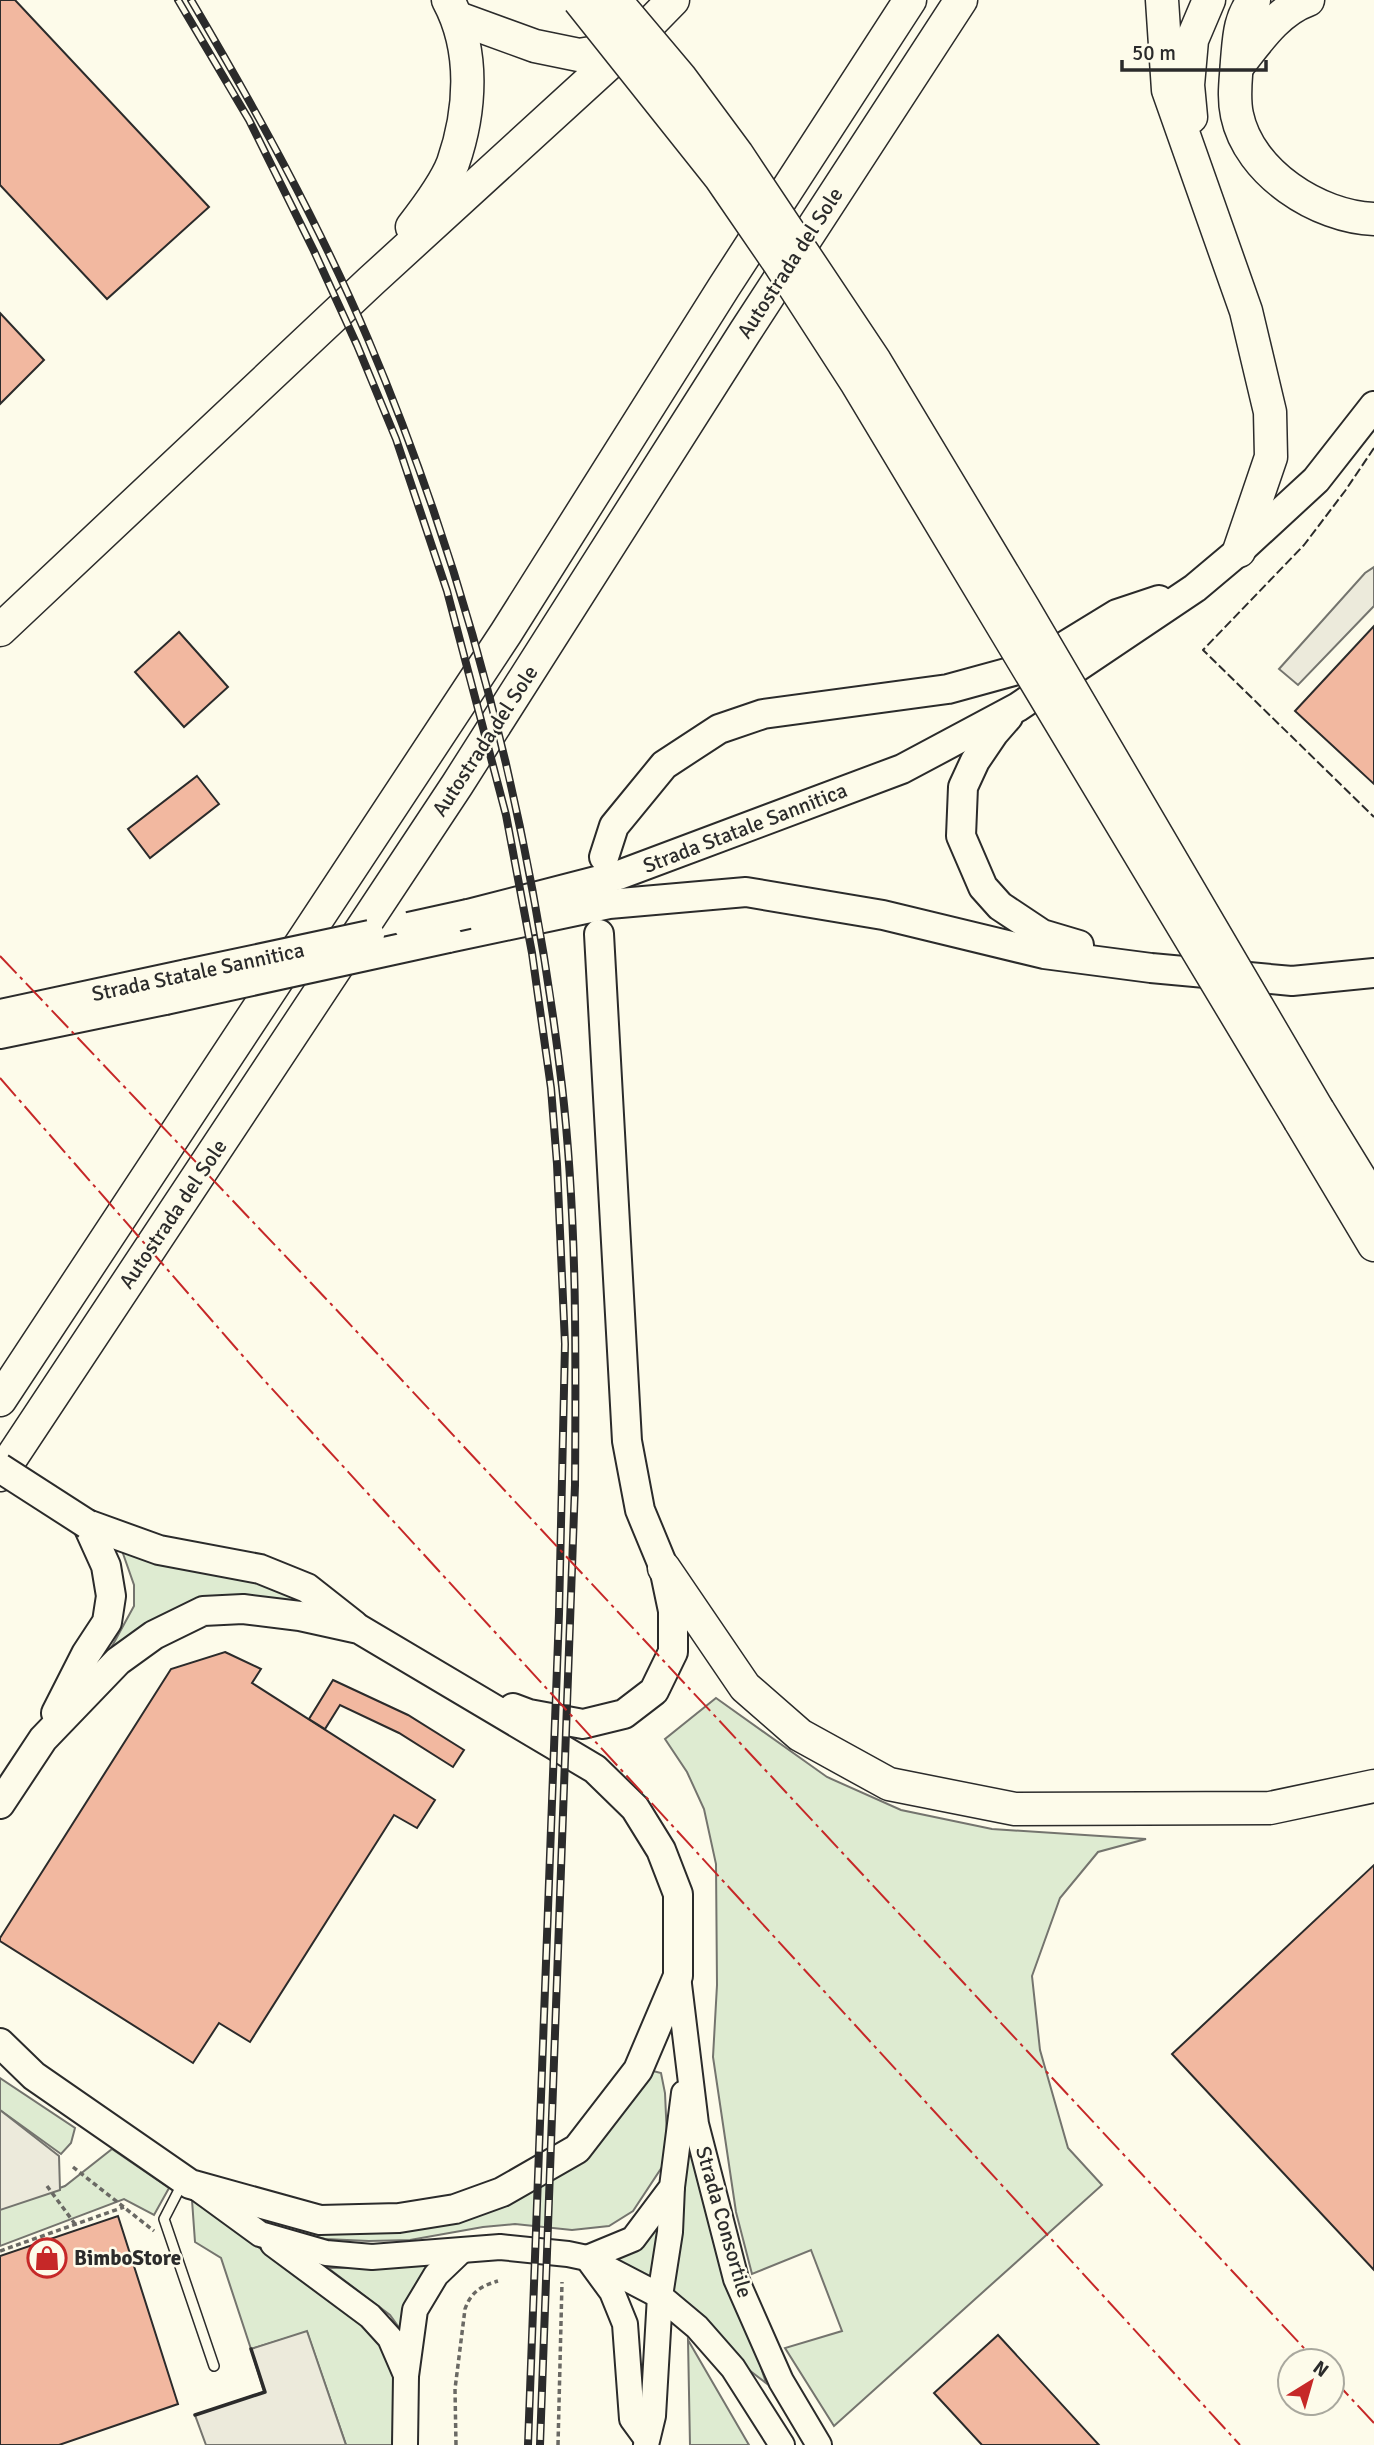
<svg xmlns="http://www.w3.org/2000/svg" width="1374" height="2445" font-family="Signika,sans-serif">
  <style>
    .green { fill: #deebd1; stroke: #74746e; stroke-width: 2 }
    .parking { fill: #eceadb; stroke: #74746e; stroke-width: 2 }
    .building { fill: #f2b8a0; stroke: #2b2b2b; stroke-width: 2 }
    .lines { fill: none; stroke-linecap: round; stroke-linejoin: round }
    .lane-casing { stroke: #2b2b2b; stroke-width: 12 }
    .secondary-casing { stroke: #2b2b2b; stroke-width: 28 }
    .primary-casing { stroke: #2b2b2b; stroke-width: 32 }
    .highway-casing { stroke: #2b2b2b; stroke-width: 35 }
    .path { stroke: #6a6964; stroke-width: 3.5; stroke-dasharray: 5 3.5; stroke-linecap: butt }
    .lane { stroke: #fdfbea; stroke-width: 9 }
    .secondary { stroke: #fdfbea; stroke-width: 24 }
    .primary { stroke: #fdfbea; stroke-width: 28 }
    .highway { stroke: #fdfbea; stroke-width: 32 }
    .rail-casing { stroke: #2b2b2b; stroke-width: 8 }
    .rail { stroke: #fdfbea; stroke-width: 5; stroke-dasharray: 16; stroke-linecap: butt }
    .primary-bridge-casing { stroke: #2b2b2b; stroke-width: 32; stroke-linecap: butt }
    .highway-bridge-casing { stroke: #2b2b2b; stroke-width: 35; stroke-linecap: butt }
    .primary-bridge { stroke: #fdfbea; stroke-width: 28 }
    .highway-bridge { stroke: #fdfbea; stroke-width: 32 }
    .fence { stroke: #2b2b2b; stroke-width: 2; stroke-dasharray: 9 3.5; stroke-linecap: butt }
    .wall { stroke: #2b2b2b; stroke-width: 3.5 }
    .power { stroke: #c62828; stroke-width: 2; stroke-dasharray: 24 5 3.5 5; stroke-linecap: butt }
    .labels { text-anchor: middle; stroke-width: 5; stroke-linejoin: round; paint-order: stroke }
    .street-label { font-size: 21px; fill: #2b2b2b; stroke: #fdfbea }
    .poi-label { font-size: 21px; font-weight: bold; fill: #2b2b2b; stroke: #fdfbea; text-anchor: start }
  </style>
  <rect width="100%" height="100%" fill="#fdfbea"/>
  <g class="green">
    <path d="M120,1545C185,1561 250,1574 309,1605L223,1600L93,1681L134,1606V1585Z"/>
    <path d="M716,1698L827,1777L901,1810L992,1829L1146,1839L1098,1852L1060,1898L1032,1976L1040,2050L1068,2148L1102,2185L834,2426L785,2348L842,2331L811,2250L752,2274L736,2212L713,2057L717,1985L716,1864L704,1809L687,1772L665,1739Z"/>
    <path d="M653,2071L661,2073L665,2093L667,2138L662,2167L633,2211L609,2226L572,2230L515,2224L483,2227L410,2240L369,2241L325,2239L299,2232L298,2226L501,2200Z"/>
    <path d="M0,2078L75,2128L71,2143L61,2154L0,2110Z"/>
    <path d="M689,2111L756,2352L766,2383L604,2259L638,2245Z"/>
    <path d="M112,2149L169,2188L154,2215L124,2199L0,2246V2209L65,2186Z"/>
    <path d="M192,2200L377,2331L389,2354L398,2389L392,2445H346L307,2332L251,2349L221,2258L195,2242Z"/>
    <path d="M426,2262L428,2266L410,2296L403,2333L390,2315L328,2268L401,2267Z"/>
    <path d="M688,2340L749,2445H690Z"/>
  </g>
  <g class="parking">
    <path d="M1374,567V606L1298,685L1279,669L1365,573Z"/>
    <path d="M0,2110L59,2156L60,2190L0,2210Z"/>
    <path d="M307,2331L346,2445H206L195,2415L264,2392L251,2349Z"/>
  </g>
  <g class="building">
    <path d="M0,0H15L209,207L107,299L0,185Z"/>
    <path d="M0,313L44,360L0,404Z"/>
    <path d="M1374,626V784L1295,711Z"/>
    <path d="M179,632L228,687L184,727L135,672Z"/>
    <path d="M197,776L219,804L150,858L128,829Z"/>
    <path d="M225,1652L261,1669L252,1683L435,1800L417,1828L394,1815L250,2042L219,2023L193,2063L0,1941V1938L171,1669Z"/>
    <path d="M333,1680L408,1715L464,1750L453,1767L399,1733L340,1705L325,1729L309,1719Z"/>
    <path d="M1374,1865V2270L1172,2054Z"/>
    <path d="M118,2216L178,2404L59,2445H0V2256Z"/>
    <path d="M998,2335L1099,2445H982L934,2393Z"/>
  </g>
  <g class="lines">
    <g class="lane-casing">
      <path id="lane" d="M182,2184L164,2219L214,2366"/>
    </g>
    <g class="secondary-casing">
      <g id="secondary">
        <path d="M678,1976L696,2124L736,2279L781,2381L819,2445"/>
        <path d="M197,2188L260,2234L326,2253L372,2257L500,2247L568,2254L587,2258L660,2296L697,2327L733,2368L782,2445"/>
        <path d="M273,2244L370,2316L390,2338L406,2375"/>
        <path d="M587,2258L633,2239L672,2187L684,2093"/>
        <path d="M590,2262L612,2292L625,2324L632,2419L646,2438"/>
        <path d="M405,2445L406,2376L415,2310L436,2275L460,2252"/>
        <path d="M646,2445L653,2416L660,2296L670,2232L672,2187"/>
      </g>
    </g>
    <g class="primary-casing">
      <g id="primary">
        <path d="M1008,717L994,733L975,761L963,787L961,836L983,887L1000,906L1042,934L1079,945"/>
        <path d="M604,857L614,826L664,765L719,729L763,714L948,689L1032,666L1117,614L1159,600"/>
        <path d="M468,914L619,875L902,769L1018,707L1195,588L1239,551L1316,480L1374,406"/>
        <path d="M448,938L609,904L746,892L883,915L1044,954L1151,968L1292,981L1374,973"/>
        <path d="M0,1014L187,974"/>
        <path d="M0,1034L165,1000"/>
        <path d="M87,1524L159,1550L260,1569L307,1588L354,1625"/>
        <path d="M513,1708L529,1714L583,1724L624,1714L654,1691L673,1652V1611L664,1568L640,1510L627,1441L599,934"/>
        <path d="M56,1713L86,1654L107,1622L111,1596L106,1566L87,1524"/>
        <path d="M0,1804L43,1739L118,1661L154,1635L203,1611L243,1609L300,1616L359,1629L595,1769L635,1808L661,1850L678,1894V1976L638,2070L577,2149L502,2192L455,2209L399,2218L320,2220L190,2184L34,2076L0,2043"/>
      </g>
    </g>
    <g class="highway-casing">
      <g id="highway">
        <path d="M1162,0L1168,90L1246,311L1270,412L1271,457L1239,551"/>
        <path d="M1254,0C1239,18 1239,39 1237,61C1236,79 1233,97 1237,115C1249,173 1318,217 1374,219"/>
        <path d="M458,18L535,46L579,55L627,47"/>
        <path d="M1237,67C1257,42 1277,11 1308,0"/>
        <path d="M1191,117L1188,85L1192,40L1209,0"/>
        <path d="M412,227C426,209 445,184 453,163C471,111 475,50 448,0"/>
        <path d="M0,630L371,281L627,47L673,0"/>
        <path d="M1318,1110L1374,1201"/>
        <path d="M1300,1121L1374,1245"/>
        <path d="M0,1400L506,633L724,287L910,0"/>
        <path d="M0,1475L457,785L745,332L961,0"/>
        <path d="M664,1568L745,1687L800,1735L889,1784L1015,1809L1270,1808L1374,1786"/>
      </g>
    </g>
    <g class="path">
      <path d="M73,2167L154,2231"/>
      <path d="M47,2186L75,2224"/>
      <path d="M0,2251L124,2207"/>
      <path d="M456,2445L455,2389L465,2309C471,2292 481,2286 498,2281"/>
      <path d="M558,2445L562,2282"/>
    </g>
    <use href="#lane" class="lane"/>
    <use href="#secondary" class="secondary"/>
    <use href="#primary" class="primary"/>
    <use href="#highway" class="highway"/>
    <g class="rail-casing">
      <g id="rail">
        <path d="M178,0L249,120L314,251L357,345L396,439L447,591L506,815L532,953L551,1088L557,1164L565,1344L559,1614L528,2445"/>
        <path d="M191,0C256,110 318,222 368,339C469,577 532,830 562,1086C577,1218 576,1352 575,1485L540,2445"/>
      </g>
    </g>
    <use href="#rail" class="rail"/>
    <g class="primary-bridge-casing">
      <g id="primary-bridge">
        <path d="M409,927L468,914"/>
        <path d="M187,974L370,935"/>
        <path d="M165,1000L448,938"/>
        <path d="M0,1468L87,1524"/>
      </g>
    </g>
    <g class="highway-bridge-casing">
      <g id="highway-bridge">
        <path d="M579,0L720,177L779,263L856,382L1300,1121"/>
        <path d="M615,0L680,77L737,154L875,361L1023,607L1318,1110"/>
      </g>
    </g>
    <use href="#primary-bridge" class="primary-bridge"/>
    <use href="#highway-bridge" class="highway-bridge"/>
    <path class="fence" d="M1374,448L1345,491L1304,545L1203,650L1374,817"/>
    <path class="wall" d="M195,2415L265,2392L251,2349"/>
    <g class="power">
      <path d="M0,956L331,1304L1316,2361"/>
      <path d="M0,1078L263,1379L1240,2445"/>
      <path d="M1332,2378L1374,2423"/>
    </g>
  </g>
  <defs>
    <g id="shop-ring" transform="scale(2.0125)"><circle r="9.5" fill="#fdfbea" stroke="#c62828" stroke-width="1.5"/><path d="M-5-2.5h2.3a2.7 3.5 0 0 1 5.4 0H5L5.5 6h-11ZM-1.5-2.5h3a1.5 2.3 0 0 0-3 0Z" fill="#c62828"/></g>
  </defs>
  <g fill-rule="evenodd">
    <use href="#shop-ring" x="47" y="2258"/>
  </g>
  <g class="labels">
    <g class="street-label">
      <text transform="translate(790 263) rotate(-57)" y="7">Autostrada del Sole</text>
      <text transform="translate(485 741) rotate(-57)" y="7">Autostrada del Sole</text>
      <text transform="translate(745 828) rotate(-21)" y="7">Strada Statale Sannitica</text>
      <text transform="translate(198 972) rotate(-12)" y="7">Strada Statale Sannitica</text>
      <text transform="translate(173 1214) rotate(-56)" y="7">Autostrada del Sole</text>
      <text transform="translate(724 2222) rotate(74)" y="7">Strada Consortile</text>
    </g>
    <g class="poi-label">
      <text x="74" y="2265">BimboStore</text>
    </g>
  </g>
  <g transform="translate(1311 2382) rotate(37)"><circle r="33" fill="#fdfbea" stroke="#a9a89e" stroke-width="2"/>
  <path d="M0-5L12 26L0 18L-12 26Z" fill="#c62828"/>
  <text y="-10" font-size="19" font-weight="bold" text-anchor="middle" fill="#2b2b2b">N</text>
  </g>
  <path d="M1122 60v10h144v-10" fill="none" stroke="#2b2b2b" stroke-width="3.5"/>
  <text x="1132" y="60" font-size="21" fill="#2b2b2b" stroke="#fdfbea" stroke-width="5" paint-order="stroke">50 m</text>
</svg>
